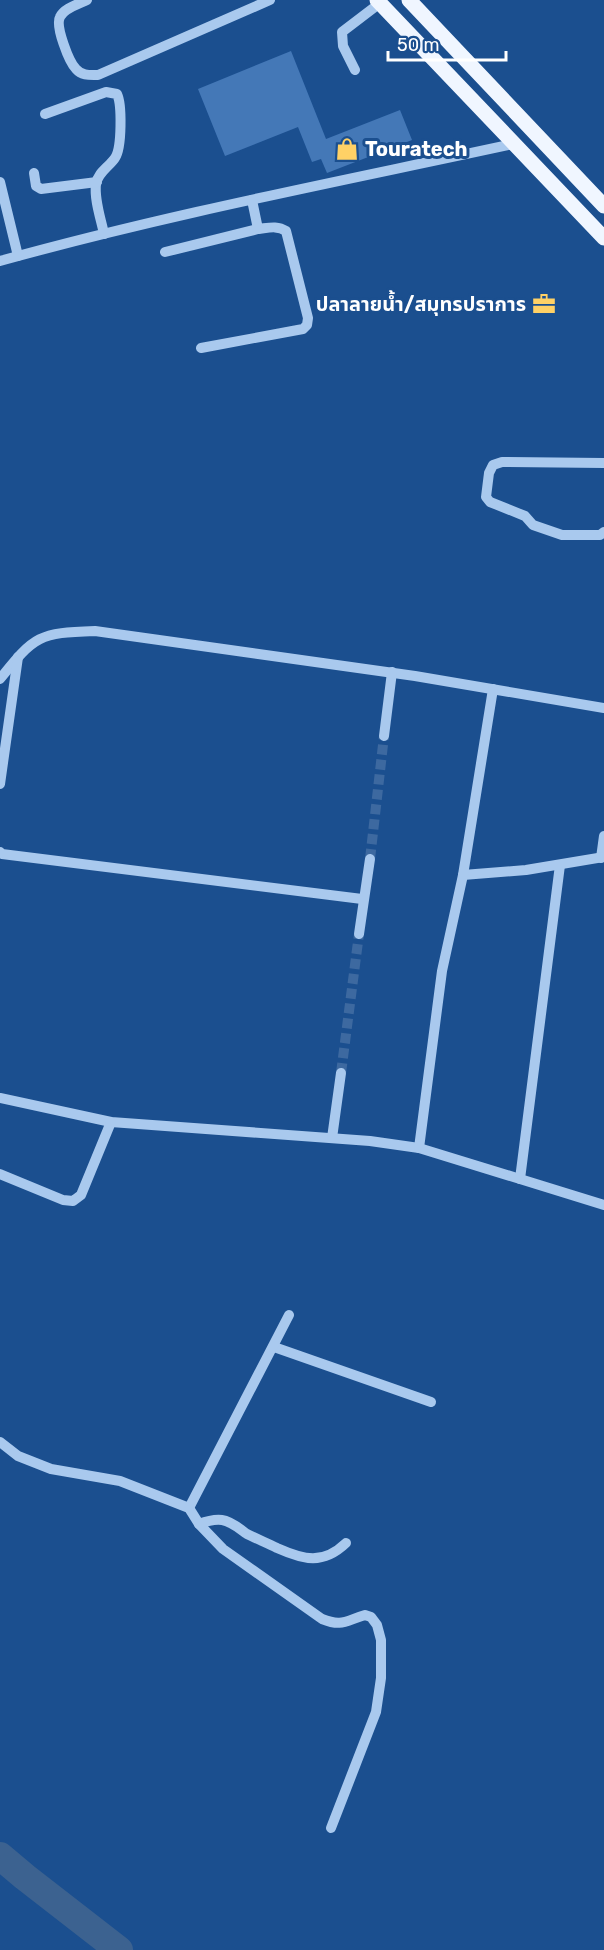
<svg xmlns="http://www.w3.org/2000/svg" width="604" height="1950" font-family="Rubik,'Noto Sans Thai',sans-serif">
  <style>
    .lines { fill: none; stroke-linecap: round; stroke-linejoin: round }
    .river { stroke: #3c6290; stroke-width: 28 }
    .building { fill: #4478b7 }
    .minor-tunnel { stroke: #3d69a0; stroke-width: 10; stroke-dasharray: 10 5; stroke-linecap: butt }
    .minor { stroke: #a9c9ee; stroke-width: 10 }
    .major { stroke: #f0f6ff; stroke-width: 15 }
    .labels { text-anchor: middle; stroke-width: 6; stroke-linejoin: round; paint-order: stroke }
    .poi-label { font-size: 20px; font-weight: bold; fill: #fff; stroke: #1b4f8f; text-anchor: start }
  </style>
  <rect width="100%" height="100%" fill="#1b4f8f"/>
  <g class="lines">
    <path class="river" d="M0,1856L25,1877L119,1950"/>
  </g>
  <path class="building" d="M291,51L326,139L400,110L412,140L327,173L321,159L312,162L298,127L225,156L198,89Z"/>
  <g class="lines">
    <g class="minor-tunnel">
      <path d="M370,859L384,736"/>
      <path d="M341,1073L359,934"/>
    </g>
    <g class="minor">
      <path d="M87,0C79,4 64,8 60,17C55,26 69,62 76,69C82,76 90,75 98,75L270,0"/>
      <path d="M355,70L343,46L342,32L380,3"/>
      <path d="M45,114L106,92L117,94C122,104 122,148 115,158C109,167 98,172 96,184C94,200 101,219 104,234"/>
      <path d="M34,173L36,186L41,189L97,182"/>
      <path d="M0,182L18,256"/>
      <path d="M165,252L258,229"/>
      <path d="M0,261C169,214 342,181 513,144"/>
      <path d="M201,348L303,329L307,325L308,318L286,231C277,225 268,228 258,229L252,200"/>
      <path d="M604,463L502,462L493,465L489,473L486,497L490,502L525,516L533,525L562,535H600L604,532"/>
      <path d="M0,679C35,635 39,633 95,631L415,676L604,708"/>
      <path d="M384,736L392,672"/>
      <path d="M0,784L18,657"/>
      <path d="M0,852L2,854L362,899"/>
      <path d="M601,858L604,836"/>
      <path d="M560,865L520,1179L604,1205"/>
      <path d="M463,875L526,870L604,857"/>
      <path d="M359,934L370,859"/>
      <path d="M0,1098L111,1122L370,1141L419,1148L520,1179"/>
      <path d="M332,1138L341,1073"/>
      <path d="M419,1148L442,971L463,875L493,689"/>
      <path d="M0,1174L63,1200L73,1201L81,1195L111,1122"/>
      <path d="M274,1347L431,1402"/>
      <path d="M0,1442L18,1456L51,1469L120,1481L189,1508L199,1524L223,1549L322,1619C342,1627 345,1621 365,1615L371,1617L377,1625L381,1640V1678L376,1712L331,1828"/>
      <path d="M189,1508L289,1315"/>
      <path d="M199,1524C207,1521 214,1519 222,1520C231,1521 240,1529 247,1534C257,1539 267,1543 277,1548C304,1560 323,1565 346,1543"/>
    </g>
    <g class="major">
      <path d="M377,0L604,238"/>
      <path d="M409,0L604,206"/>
    </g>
  </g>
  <defs>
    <g id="shop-bare" transform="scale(1.8)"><path d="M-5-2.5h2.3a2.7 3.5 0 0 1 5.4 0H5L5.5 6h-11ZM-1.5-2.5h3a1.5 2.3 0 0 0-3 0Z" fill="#ffd166" stroke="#1b4f8f" stroke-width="2.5" paint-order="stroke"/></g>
    <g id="office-bare" transform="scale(1.8)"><path d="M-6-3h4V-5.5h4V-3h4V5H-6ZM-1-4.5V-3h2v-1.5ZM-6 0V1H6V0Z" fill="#ffd166" stroke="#1b4f8f" stroke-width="2.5" paint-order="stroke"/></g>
  </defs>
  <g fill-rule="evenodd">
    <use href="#shop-bare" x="347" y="149"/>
    <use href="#office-bare" x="544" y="304"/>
  </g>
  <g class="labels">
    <g class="poi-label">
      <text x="365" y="156">Touratech</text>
      <text x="526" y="311" text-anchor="end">ปลาลายน้ำ/สมุทรปราการ</text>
    </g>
  </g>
  <path d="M388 51v9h118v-9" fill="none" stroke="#ffffff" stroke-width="3"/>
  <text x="397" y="51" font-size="18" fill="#ffffff" stroke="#1b4f8f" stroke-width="4.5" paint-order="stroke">50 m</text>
</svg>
